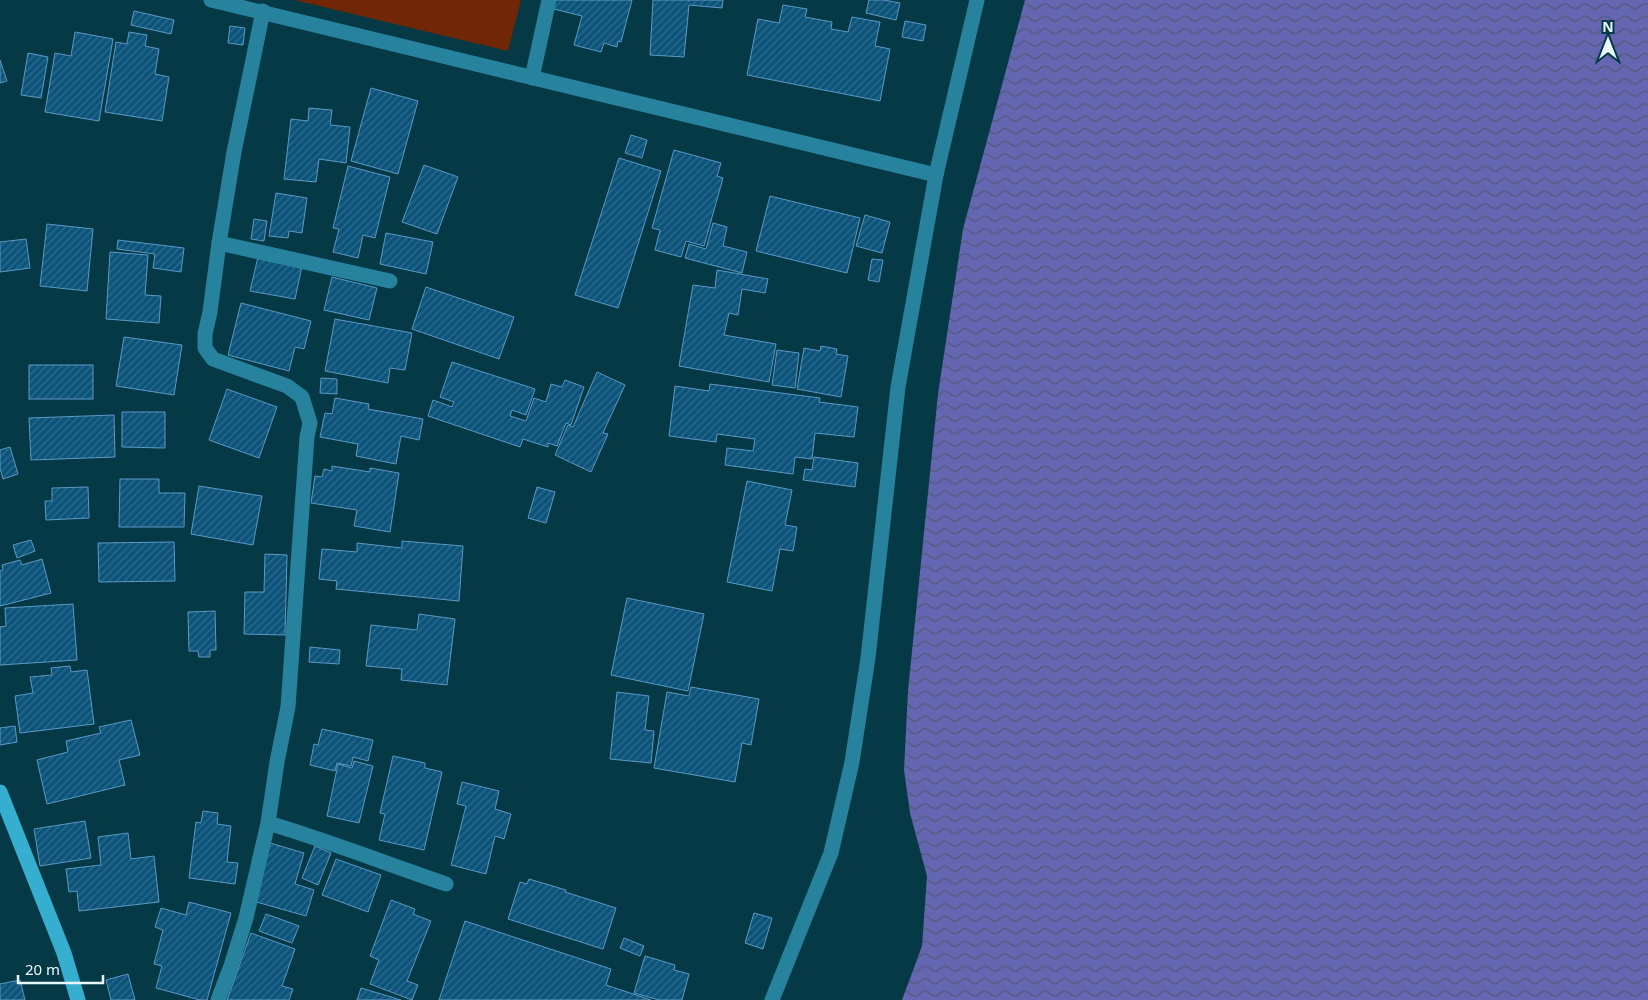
<svg xmlns="http://www.w3.org/2000/svg" width="1648" height="1000" font-family="'Noto Sans',sans-serif">
  <style>
    .garden { fill: #6f2707 }
    .water { fill: url(#water-waves) }
    .building { fill: url(#building-hatch); stroke: #5b99c5 }
    .lines { fill: none; stroke-linecap: round; stroke-linejoin: round }
    .street { stroke: #27839d; stroke-width: 15 }
    .secondary { stroke: #27839d; stroke-width: 15 }
    .highway { stroke: #35aed0; stroke-width: 15 }
  </style>
  <defs>
    <pattern id="water-waves" width="16" height="10" patternUnits="userSpaceOnUse" patternTransform="scale(1.25)"><rect width="16" height="10" fill="#6466b1"/><path d="M0 5q4-4 8 0t8 0" fill="none" stroke="#545779"/></pattern>
    <pattern id="building-hatch" width="6" height="6" patternUnits="userSpaceOnUse" patternTransform="scale(1.25)"><rect width="6" height="6" fill="#0c537a"/><path d="M-1 1l2-2M0 6l6-6M5 7l2-2" fill="none" stroke="#2f6c8e"/></pattern>
  </defs>
  <rect width="100%" height="100%" fill="#053946"/>
  <path class="garden" d="M294,0H521L508,51Z"/>
  <path class="water" d="M1025,0H1648V1000H902L922,946L927,876L910,813L904,770L908,691L938,394L963,229Z"/>
  <g class="building">
    <path d="M552,0H632L621,42L618,41L617,47L604,43L601,52L574,45L582,16L550,8Z"/>
    <path d="M653,0H723L722,8L689,5L684,57L650,55Z"/>
    <path d="M869,0H884L900,3L896,20L866,13Z"/>
    <path d="M783,5L807,9L805,17L832,22L831,29L848,32L852,17L880,22L875,46L890,49L880,101L747,75L758,19L779,23Z"/>
    <path d="M134,11L174,20L171,34L131,25Z"/>
    <path d="M905,21L926,25L923,41L902,37Z"/>
    <path d="M230,26L245,28L243,45L228,43Z"/>
    <path d="M75,32L113,39L99,121L45,112L55,53L71,56Z"/>
    <path d="M129,32L147,35L145,46L159,49L155,74L169,77L162,121L105,112L116,42L127,44Z"/>
    <path d="M28,53L48,57L41,98L21,95Z"/>
    <path d="M0,60L7,81L0,83Z"/>
    <path d="M371,88L418,101L398,174L351,161Z"/>
    <path d="M309,108L332,110L330,125L350,127L346,163L319,159L316,182L284,179L291,119L308,121Z"/>
    <path d="M631,135L647,140L642,158L625,153Z"/>
    <path d="M674,150L721,163L717,176L723,178L704,246L686,241L681,257L655,250L660,230L652,228Z"/>
    <path d="M619,158L661,171L618,308L575,295Z"/>
    <path d="M424,165L458,177L437,234L402,222Z"/>
    <path d="M348,166L390,177L375,238L363,235L358,258L333,252L339,229L333,228Z"/>
    <path d="M276,193L307,198L302,233L289,231L288,238L269,236Z"/>
    <path d="M770,196L860,218L847,273L756,251Z"/>
    <path d="M865,215L890,222L882,253L856,246Z"/>
    <path d="M254,219L267,221L264,241L251,239Z"/>
    <path d="M713,223L727,227L723,246L747,252L742,273L685,258L689,244L706,249Z"/>
    <path d="M47,224L93,229L87,291L40,286Z"/>
    <path d="M386,233L433,242L426,274L380,264Z"/>
    <path d="M26,239L30,268L0,272V242Z"/>
    <path d="M118,240L184,248L181,272L153,268L155,254L117,249Z"/>
    <path d="M110,252L148,255L145,295L161,296L159,323L106,319Z"/>
    <path d="M258,257L302,266L295,299L250,291Z"/>
    <path d="M872,259L883,260L879,282L868,280Z"/>
    <path d="M717,270L768,279L765,293L742,289L738,315L729,313L724,335L776,344L769,382L679,366L693,285L715,288Z"/>
    <path d="M332,277L377,288L369,320L324,310Z"/>
    <path d="M426,287L514,317L499,359L412,329Z"/>
    <path d="M241,303L311,321L304,349L295,347L289,371L228,355Z"/>
    <path d="M335,319L412,333L405,370L390,368L388,383L325,371Z"/>
    <path d="M124,337L182,345L174,395L116,386Z"/>
    <path d="M821,346L837,349L836,354L848,356L841,397L797,389L804,348L820,351Z"/>
    <path d="M777,350L799,353L795,388L772,385Z"/>
    <path d="M452,362L535,389L526,415L512,410L510,416L526,421L534,398L546,402L551,384L562,387L565,380L584,387L571,425L566,423L557,446L548,443V447L523,439L520,447L428,416L433,400L452,407L454,402L440,397Z"/>
    <rect x="29" y="365" width="64" height="34"/>
    <path d="M597,372L625,385L603,433L608,434L591,472L555,455L568,425L573,427Z"/>
    <path d="M321,378L337,379V394L320,393Z"/>
    <path d="M710,384L820,398L819,402L858,407L854,437L815,433L812,459L795,457L793,474L725,465L727,448L753,451L755,439L717,434L716,442L669,436L675,386L709,391Z"/>
    <path d="M227,389L277,407L259,458L209,440Z"/>
    <path d="M335,398L369,404L368,409L423,419L419,440L401,436L396,464L356,456L358,444L320,437L325,413L332,414Z"/>
    <path d="M122,412H165V448L122,447Z"/>
    <path d="M114,415L115,457L31,460L29,418Z"/>
    <path d="M10,447L18,474L3,479L0,468V450Z"/>
    <path d="M814,457L858,463L855,487L803,480L805,469L812,470Z"/>
    <path d="M332,466L370,472V468L399,473L390,532L354,526L357,510L311,503L315,476L322,477L324,469L332,471Z"/>
    <path d="M120,479H159V493H185L184,527H119Z"/>
    <path d="M747,481L792,490L785,525L797,527L793,551L780,549L772,591L727,582Z"/>
    <path d="M199,486L262,496L253,545L191,534Z"/>
    <path d="M88,487L89,518L46,520L45,501H52V488Z"/>
    <path d="M537,487L555,492L546,523L528,518Z"/>
    <path d="M31,540L35,551L17,558L13,545Z"/>
    <path d="M402,541L463,546L459,601L336,589L337,581L319,579L322,549L357,552V543L402,548Z"/>
    <path d="M174,542L175,581L99,582L98,543Z"/>
    <path d="M265,554L287,555L285,635L244,634L245,592H264Z"/>
    <path d="M42,559L51,593L0,606V571L3,570L2,565L20,560L22,565Z"/>
    <path d="M627,598L704,614L688,691L611,675Z"/>
    <path d="M73,604L77,660L0,665V627L6,626L5,608Z"/>
    <path d="M215,611L216,650H210V657H199L198,651H189L188,612Z"/>
    <path d="M419,614L455,619L447,685L401,680L402,669L366,666L371,625L417,630Z"/>
    <path d="M310,647L340,650L339,664L309,662Z"/>
    <path d="M70,666L71,672L87,670L94,724L20,733L15,696L33,693L30,677L52,675L51,668Z"/>
    <path d="M691,687L759,699L751,745L742,743L735,782L654,768L667,692L689,696Z"/>
    <path d="M617,692L649,696L645,730L654,731L651,763L610,759Z"/>
    <path d="M131,720L140,755L119,760L125,785L47,804L37,760L68,752L66,741L101,733L99,727Z"/>
    <path d="M15,726L17,742L0,745V728Z"/>
    <path d="M322,729L373,740L368,761L353,757L351,766L337,763L335,771L310,765L314,744L318,745Z"/>
    <path d="M393,756L425,763V768L442,772L424,850L379,840L385,814L380,813Z"/>
    <path d="M354,761L373,766L359,823L327,816L338,764L352,768Z"/>
    <path d="M462,782L499,791L495,809L511,814L504,839L495,836L486,874L451,865L466,806L457,804Z"/>
    <path d="M203,811L218,813L217,824L231,826L227,862L238,863L235,884L189,878L196,822L201,823Z"/>
    <path d="M85,821L91,858L40,866L34,829Z"/>
    <path d="M128,833L131,859L154,856L159,902L79,911L77,891L69,892L66,869L101,865L98,837Z"/>
    <path d="M270,843L304,853L295,884L314,890L306,916L253,901Z"/>
    <path d="M315,846L331,853L318,885L302,878Z"/>
    <path d="M336,859L381,875L368,912L322,895Z"/>
    <path d="M529,879L566,890L565,892L616,908L603,949L508,919L520,882L527,884Z"/>
    <path d="M391,900L415,909L413,914L431,921L407,981L418,985L412,1000L370,984L379,960L370,956Z"/>
    <path d="M189,902L231,913L207,1000H200L156,988L162,966L154,964L163,930L155,927L161,908L186,915Z"/>
    <path d="M754,913L772,918L763,949L745,943Z"/>
    <path d="M266,914L299,926L292,943L259,931Z"/>
    <path d="M465,921L611,969L606,985L651,1000H439Z"/>
    <path d="M251,933L295,949L282,986L293,989L289,1000H227Z"/>
    <path d="M624,938L644,946L640,956L620,948Z"/>
    <path d="M645,956L675,965L674,970L689,974L682,1000H659L634,993Z"/>
    <path d="M128,974L135,1000H111L106,980Z"/>
    <path d="M20,980L25,1000H0V984Z"/>
    <path d="M361,988L401,1000H357Z"/>
  </g>
  <g class="lines">
    <g class="street">
      <path d="M532,78L549,0"/>
      <path d="M219,243L390,281"/>
      <path d="M268,823C329,841 387,864 446,884"/>
      <path d="M218,1000L231,966L246,918L268,823L277,762L288,707L307,437L310,423L302,397L287,386L213,359L205,348V334L210,312L219,243L234,152L263,11"/>
      <path d="M772,1000L831,853L852,762L868,658L898,387L936,175"/>
    </g>
    <path class="secondary" d="M211,0L936,175L977,0"/>
    <path class="highway" d="M0,792L64,953L78,1000"/>
  </g>
  <g transform="translate(1608 40)" stroke="#053946" stroke-width="4" paint-order="stroke">
  <path d="M0-4L9 19L0 12L-9 19Z" fill="#e8f8fe"/>
  <text y="-8" font-size="14" font-weight="bold" text-anchor="middle" fill="#e8f8fe">N</text>
  </g>
  <path d="M18 975v8h85v-8" fill="none" stroke="#e8f8fe" stroke-width="2.5"/>
  <text x="25" y="975" font-size="15" fill="#e8f8fe" stroke="#053946" stroke-width="4" paint-order="stroke">20 m</text>
</svg>
